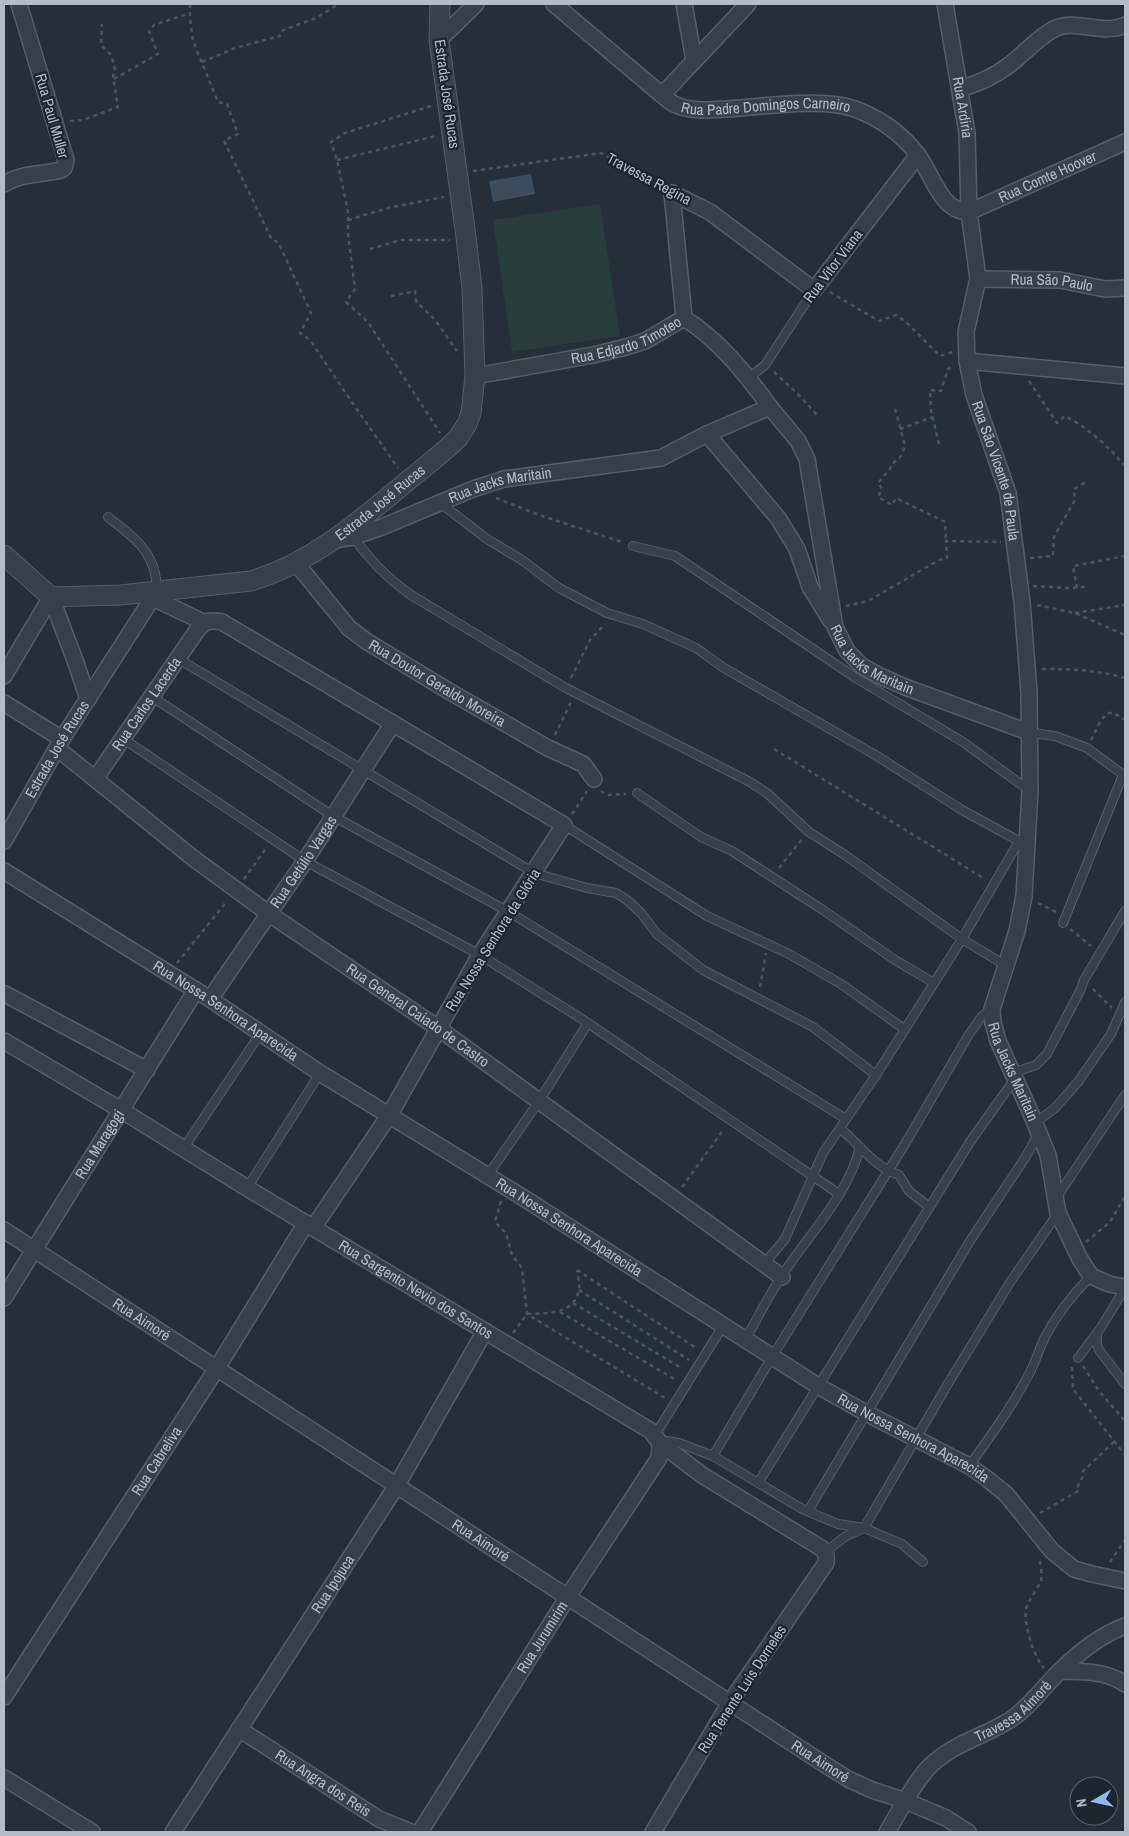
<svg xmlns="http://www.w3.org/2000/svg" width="1129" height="1836" font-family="'Archivo Narrow',sans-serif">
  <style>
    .green { fill: #293c3c }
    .water { fill: #3c4d60 }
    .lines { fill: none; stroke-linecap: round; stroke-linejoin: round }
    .service-casing { stroke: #565e67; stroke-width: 10 }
    .minor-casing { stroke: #565e67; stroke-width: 18 }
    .tertiary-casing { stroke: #565e67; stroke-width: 21 }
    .path { stroke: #465759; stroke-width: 2.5; stroke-dasharray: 4 4; stroke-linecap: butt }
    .service { stroke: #384049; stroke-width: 8 }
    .minor { stroke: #384049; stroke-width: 15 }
    .tertiary { stroke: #384049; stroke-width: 19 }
    .labels { text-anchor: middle; stroke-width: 4.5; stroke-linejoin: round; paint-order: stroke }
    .street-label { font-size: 15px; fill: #b3bbc5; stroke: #1d252e }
  </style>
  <rect width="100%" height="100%" fill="#252e39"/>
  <path class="green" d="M600,204L620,336L512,352L493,220Z"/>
  <path class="water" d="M531,174L535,194L493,202L489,181Z"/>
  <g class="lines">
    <g class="service-casing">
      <g id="service">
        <path d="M749,378L765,365L814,290"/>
        <path d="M439,502L487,539L522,560L559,588L607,613L643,624L696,648L724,668L877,756L962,810L1019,841"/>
        <path d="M108,517C136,539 156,552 157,590"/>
        <path d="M353,537C371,561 386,577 411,595L564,687L750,782L768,794L809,832L845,855L962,939L1005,965"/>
        <path d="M633,546L675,556L856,678L963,742L1030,791"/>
        <path d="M177,658L534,873L587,888L616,893L627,900L641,913L657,934L703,970L813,1027L876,1075"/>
        <path d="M151,696L333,816L509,912L846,1119"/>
        <path d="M1031,733L1055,736L1087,748L1125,776"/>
        <path d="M122,738L305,861L480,955L582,1019L839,1194"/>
        <path d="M637,793L701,837L732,851L823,910L895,960L934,983"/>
        <path d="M564,825L707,916L789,954L841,984L904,1029"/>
        <path d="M1063,923L1123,775"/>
        <path d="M1012,1073L1036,1065L1047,1054L1081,989L1084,980L1125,911"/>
        <path d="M1035,1123L1055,1108L1078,1082L1111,1034L1125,1002"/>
        <path d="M841,1129C860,1145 874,1167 899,1175L909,1191L929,1207"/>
        <path d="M183,1149L260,1034"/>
        <path d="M488,1175L539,1101L588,1023"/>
        <path d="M247,1188L320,1073"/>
        <path d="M1057,1197L1125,1095"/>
        <path d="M764,1264L785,1239L823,1153L876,1075L962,939L1019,841H1023"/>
        <path d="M1097,1333V1344L1099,1350L1125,1384"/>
        <path d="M745,1340C757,1319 768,1297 781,1277C808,1235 848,1196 860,1147"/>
        <path d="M1078,1358L1100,1329L1125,1288"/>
        <path d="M655,1435L723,1326"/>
        <path d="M660,1440L679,1443L713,1456L804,1510L838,1524L864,1528L902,1544L923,1562"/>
        <path d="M713,1456L772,1357L905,1144L968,1036L982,1016L992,1009"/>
        <path d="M969,1466C990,1437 1011,1408 1028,1376C1035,1364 1039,1349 1045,1337C1057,1314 1073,1294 1091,1276"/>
        <path d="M758,1483L970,1142L1014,1080"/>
        <path d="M808,1511L970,1241L1025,1158L1039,1133"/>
        <path d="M825,1552L846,1536L864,1528L949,1382L1011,1281L1058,1213"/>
      </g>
    </g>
    <g class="minor-casing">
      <g id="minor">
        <path id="s1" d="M554,4L662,95C666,98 670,102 674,104C690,112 710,110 726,109C762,107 822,97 855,109C879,118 902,134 918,155C932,174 941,212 969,212L1125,142"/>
        <path d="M684,4L694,60"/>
        <path id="s2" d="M945,4L967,133L969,212L978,279L966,332L967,361L974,395L1008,493L1022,602L1029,692L1030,791L1024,896L1017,931L992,1009L993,1023L998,1041L1029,1109L1048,1155L1058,1213L1080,1259L1091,1276L1109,1284L1125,1287"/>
        <path d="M439,40L476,4"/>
        <path d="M961,89C978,83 994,77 1009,65C1024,54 1037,38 1054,29C1076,18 1102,36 1125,25"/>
        <path d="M662,95L748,4"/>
        <path d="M4,184C21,173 41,175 61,170L64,168L66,160L19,4"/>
        <path d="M672,193L710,212L814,290L918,155"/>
        <path d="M672,193L684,318"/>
        <path id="s3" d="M978,279L1060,280L1105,289L1125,288"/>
        <path d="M967,361L1125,376"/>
        <path id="s4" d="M475,376L593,355L626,347L645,341L684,318C719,340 746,374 770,407"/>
        <path d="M707,434L778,518L797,549L810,587L831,621"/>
        <path id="s5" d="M334,540L353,537L382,527L473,489L504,479L661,458L707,434L770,407L798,441L807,459L835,627L847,651L862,666L878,675L905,687L1031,733"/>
        <path id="s6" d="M296,563L349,628L366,641L452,693L548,748L583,764L594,779"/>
        <path d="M51,597L76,663L88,699"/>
        <path d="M153,598L203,622"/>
        <path d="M4,676L51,597"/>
        <path d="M4,703L62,739"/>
        <path id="s7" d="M58,749L193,858L268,913L438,1028L782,1277"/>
        <path id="s8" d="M95,779L198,629C205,620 211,620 222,622L564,825L480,955L390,1114L313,1228"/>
        <path id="s9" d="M4,841L62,739L157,591"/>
        <path id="s10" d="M4,871L210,999L320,1073L519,1195L818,1386L866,1413L969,1466L986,1478L1006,1494L1052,1551L1074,1569L1092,1574L1125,1581"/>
        <path d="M5,994L147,1070"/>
        <path id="s11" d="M210,999L305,861L393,723"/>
        <path id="s12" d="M4,1041L121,1110L247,1188L651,1431L660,1443L702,1475L821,1548C826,1553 827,1556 826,1563L729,1704L653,1832"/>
        <path id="s13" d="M4,1230L821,1762L848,1779L872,1790L906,1801L946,1818L968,1832"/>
        <path id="s14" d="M4,1298L196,990"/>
        <path d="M1060,1671C1081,1671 1107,1671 1125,1684"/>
        <path id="s15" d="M4,1697L217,1368L306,1223"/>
        <path id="s16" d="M239,1729L379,1819L411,1832"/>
        <path d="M4,1778L92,1832"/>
        <path id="s17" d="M173,1832L397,1485L485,1331"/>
        <path id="s18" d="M420,1832L567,1598L659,1458L660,1443"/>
        <path id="s19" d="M887,1832C900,1811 911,1787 928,1768C951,1744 983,1737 1010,1720C1030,1707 1043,1687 1060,1671C1078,1653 1101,1635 1125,1626"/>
      </g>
    </g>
    <g class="tertiary-casing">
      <g id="tertiary">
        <path id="s20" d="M4,555L51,597L121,595L251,581C308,564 354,526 399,488C419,471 440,456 458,438L467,424L471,413L475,376L472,288L465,229L439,40L440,4"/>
      </g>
    </g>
    <g class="path">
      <path d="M190,4V18L193,41L218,102L227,104L238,134L224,141L272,240L278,242L311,313L300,333L310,340L349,398L398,468"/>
      <path d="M202,62L235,48L280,36L281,31L316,18L339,4"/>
      <path d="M114,79L158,54L149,31L154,25L190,13"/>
      <path d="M431,106L345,133L331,142L337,160L348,212V234L355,289L346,302L368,322L440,433"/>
      <path d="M70,121L83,120L118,107L113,77L115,69L111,55L101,45L102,24"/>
      <path d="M337,160L436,136"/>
      <path d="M473,171L601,153L660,186"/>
      <path d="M348,220L388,208L444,197"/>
      <path d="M370,249L401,240H450"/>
      <path d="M830,292L879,321L896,315L906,322L940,356L953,352"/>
      <path d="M391,296L415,291L416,301L435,320L457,351"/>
      <path d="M774,372L797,393L817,415"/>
      <path d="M1029,381L1057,423L1065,416C1088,428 1108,446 1125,466"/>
      <path d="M895,409L905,445L902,455L891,465L890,469L878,483L882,489L878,497L892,505L896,498L945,522L946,541"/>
      <path d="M900,429L933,417"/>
      <path d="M939,444L931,410L930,390L941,391L948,369L953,367"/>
      <path d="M496,498L542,516L622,542"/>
      <path d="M1030,558L1053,556L1054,537L1075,500L1074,489L1086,482"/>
      <path d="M1033,586L1066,588L1085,587"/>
      <path d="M1077,588L1073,566L1125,556"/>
      <path d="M1037,605L1075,613L1125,635"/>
      <path d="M846,606L868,601L939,560L947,558L946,541L1001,542"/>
      <path d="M1075,613L1125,605"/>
      <path d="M1042,669C1073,669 1095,670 1125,678"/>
      <path d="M571,678L590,640L605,624"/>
      <path d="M555,735L571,702"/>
      <path d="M1091,740L1101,720L1108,713H1114L1125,720"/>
      <path d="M774,749L985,879"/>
      <path d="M601,791L607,795L626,794"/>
      <path d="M572,814L587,791"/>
      <path d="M779,868L802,839"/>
      <path d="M244,879L267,847"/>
      <path d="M1038,903L1056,912"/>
      <path d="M1070,929L1091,946"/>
      <path d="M177,963L227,901"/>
      <path d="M760,987L766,953"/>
      <path d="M1093,989L1112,1008"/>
      <path d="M682,1187L724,1129"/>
      <path d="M501,1201L495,1222L506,1233L512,1255L522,1268L527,1314L665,1398"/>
      <path d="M1086,1242L1110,1222L1125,1196"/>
      <path d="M577,1270L696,1348"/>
      <path d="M579,1290L689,1360"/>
      <path d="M573,1303L683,1369"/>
      <path d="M560,1312L676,1380"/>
      <path d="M513,1333L527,1314C546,1313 574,1315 579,1290C580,1284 578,1276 577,1270"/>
      <path d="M1083,1366L1099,1391L1125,1421"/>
      <path d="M1072,1367L1073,1389L1125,1455"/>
      <path d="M1040,1513L1078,1491L1077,1488L1083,1476V1471L1114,1442"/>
      <path d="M1040,1561C1041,1567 1042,1575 1041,1581C1037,1590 1029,1599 1026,1609C1023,1623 1034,1658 1044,1668"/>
      <path d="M1110,1562L1125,1540"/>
    </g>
    <use href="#service" class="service"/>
    <use href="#minor" class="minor"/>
    <use href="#tertiary" class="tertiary"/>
  </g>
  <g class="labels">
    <g class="street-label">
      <text transform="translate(447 94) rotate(82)" y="5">Estrada José Rucas</text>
      <text dy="5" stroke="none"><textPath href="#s1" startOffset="249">Rua Padre Domingos Carneiro</textPath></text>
      <text dy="5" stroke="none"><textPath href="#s2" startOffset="105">Rua Ardiria</textPath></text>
      <text transform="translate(52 116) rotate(74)" y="5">Rua Paul Muller</text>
      <text dy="5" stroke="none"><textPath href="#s1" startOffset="584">Rua Comte Hoover</textPath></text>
      <text transform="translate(649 179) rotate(28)" y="5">Travessa Regina</text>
      <text transform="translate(833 266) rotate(-53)" y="5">Rua Vitor Viana</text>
      <text dy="5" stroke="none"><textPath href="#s3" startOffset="74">Rua São Paulo</textPath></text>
      <text dy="5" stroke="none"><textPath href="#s4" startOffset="156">Rua Edjardo Timoteo</textPath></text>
      <text dy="5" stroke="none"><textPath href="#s2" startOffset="475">Rua São Vicente de Paula</textPath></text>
      <text dy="5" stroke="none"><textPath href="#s5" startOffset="176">Rua Jacks Maritain</textPath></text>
      <text dy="5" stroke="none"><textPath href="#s20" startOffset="416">Estrada José Rucas</textPath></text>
      <text dy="5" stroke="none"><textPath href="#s5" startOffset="746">Rua Jacks Maritain</textPath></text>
      <text dy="5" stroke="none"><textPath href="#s6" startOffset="188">Rua Doutor Geraldo Moreira</textPath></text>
      <text dy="5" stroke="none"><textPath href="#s8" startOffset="91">Rua Carlos Lacerda</textPath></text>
      <text dy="5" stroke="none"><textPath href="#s9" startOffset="106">Estrada José Rucas</textPath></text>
      <text dy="5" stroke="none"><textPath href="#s11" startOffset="166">Rua Getúlio Vargas</textPath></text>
      <text transform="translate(493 940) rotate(-58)" y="5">Rua Nossa Senhora da Glória</text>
      <text dy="5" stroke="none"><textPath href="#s10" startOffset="262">Rua Nossa Senhora Aparecida</textPath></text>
      <text dy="5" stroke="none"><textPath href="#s7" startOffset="448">Rua General Caiado de Castro</textPath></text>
      <text dy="5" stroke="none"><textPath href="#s2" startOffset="1088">Rua Jacks Maritain</textPath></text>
      <text dy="5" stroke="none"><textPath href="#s14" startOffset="181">Rua Maragogi</textPath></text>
      <text dy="5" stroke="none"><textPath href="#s10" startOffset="668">Rua Nossa Senhora Aparecida</textPath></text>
      <text dy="5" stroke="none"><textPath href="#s12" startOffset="481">Rua Sargento Nevio dos Santos</textPath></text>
      <text dy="5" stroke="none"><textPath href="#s13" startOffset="164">Rua Aimoré</textPath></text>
      <text dy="5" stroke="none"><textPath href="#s10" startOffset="1072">Rua Nossa Senhora Aparecida</textPath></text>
      <text dy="5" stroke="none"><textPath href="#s15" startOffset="281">Rua Cabreliva</textPath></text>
      <text dy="5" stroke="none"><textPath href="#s13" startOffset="569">Rua Aimoré</textPath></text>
      <text dy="5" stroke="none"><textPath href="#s17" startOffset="295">Rua Ipojuca</textPath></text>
      <text dy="5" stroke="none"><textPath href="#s18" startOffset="230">Rua Jurumirim</textPath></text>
      <text transform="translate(742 1689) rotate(-57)" y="5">Rua Tenente Luis Dorneles</text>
      <text dy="5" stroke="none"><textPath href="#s19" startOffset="179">Travessa Aimoré</textPath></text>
      <text dy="5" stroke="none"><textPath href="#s13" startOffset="974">Rua Aimoré</textPath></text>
      <text dy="5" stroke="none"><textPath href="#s16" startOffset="100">Rua Angra dos Reis</textPath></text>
    </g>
  </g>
  <rect width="1129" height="1836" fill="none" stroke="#b3bbc5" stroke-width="10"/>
  <g transform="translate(1094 1801) rotate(261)"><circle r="24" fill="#1d252e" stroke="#59616a"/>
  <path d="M0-4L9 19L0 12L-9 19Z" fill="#90b8ed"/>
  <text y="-8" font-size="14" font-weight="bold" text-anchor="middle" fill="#b3bbc5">N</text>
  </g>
</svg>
